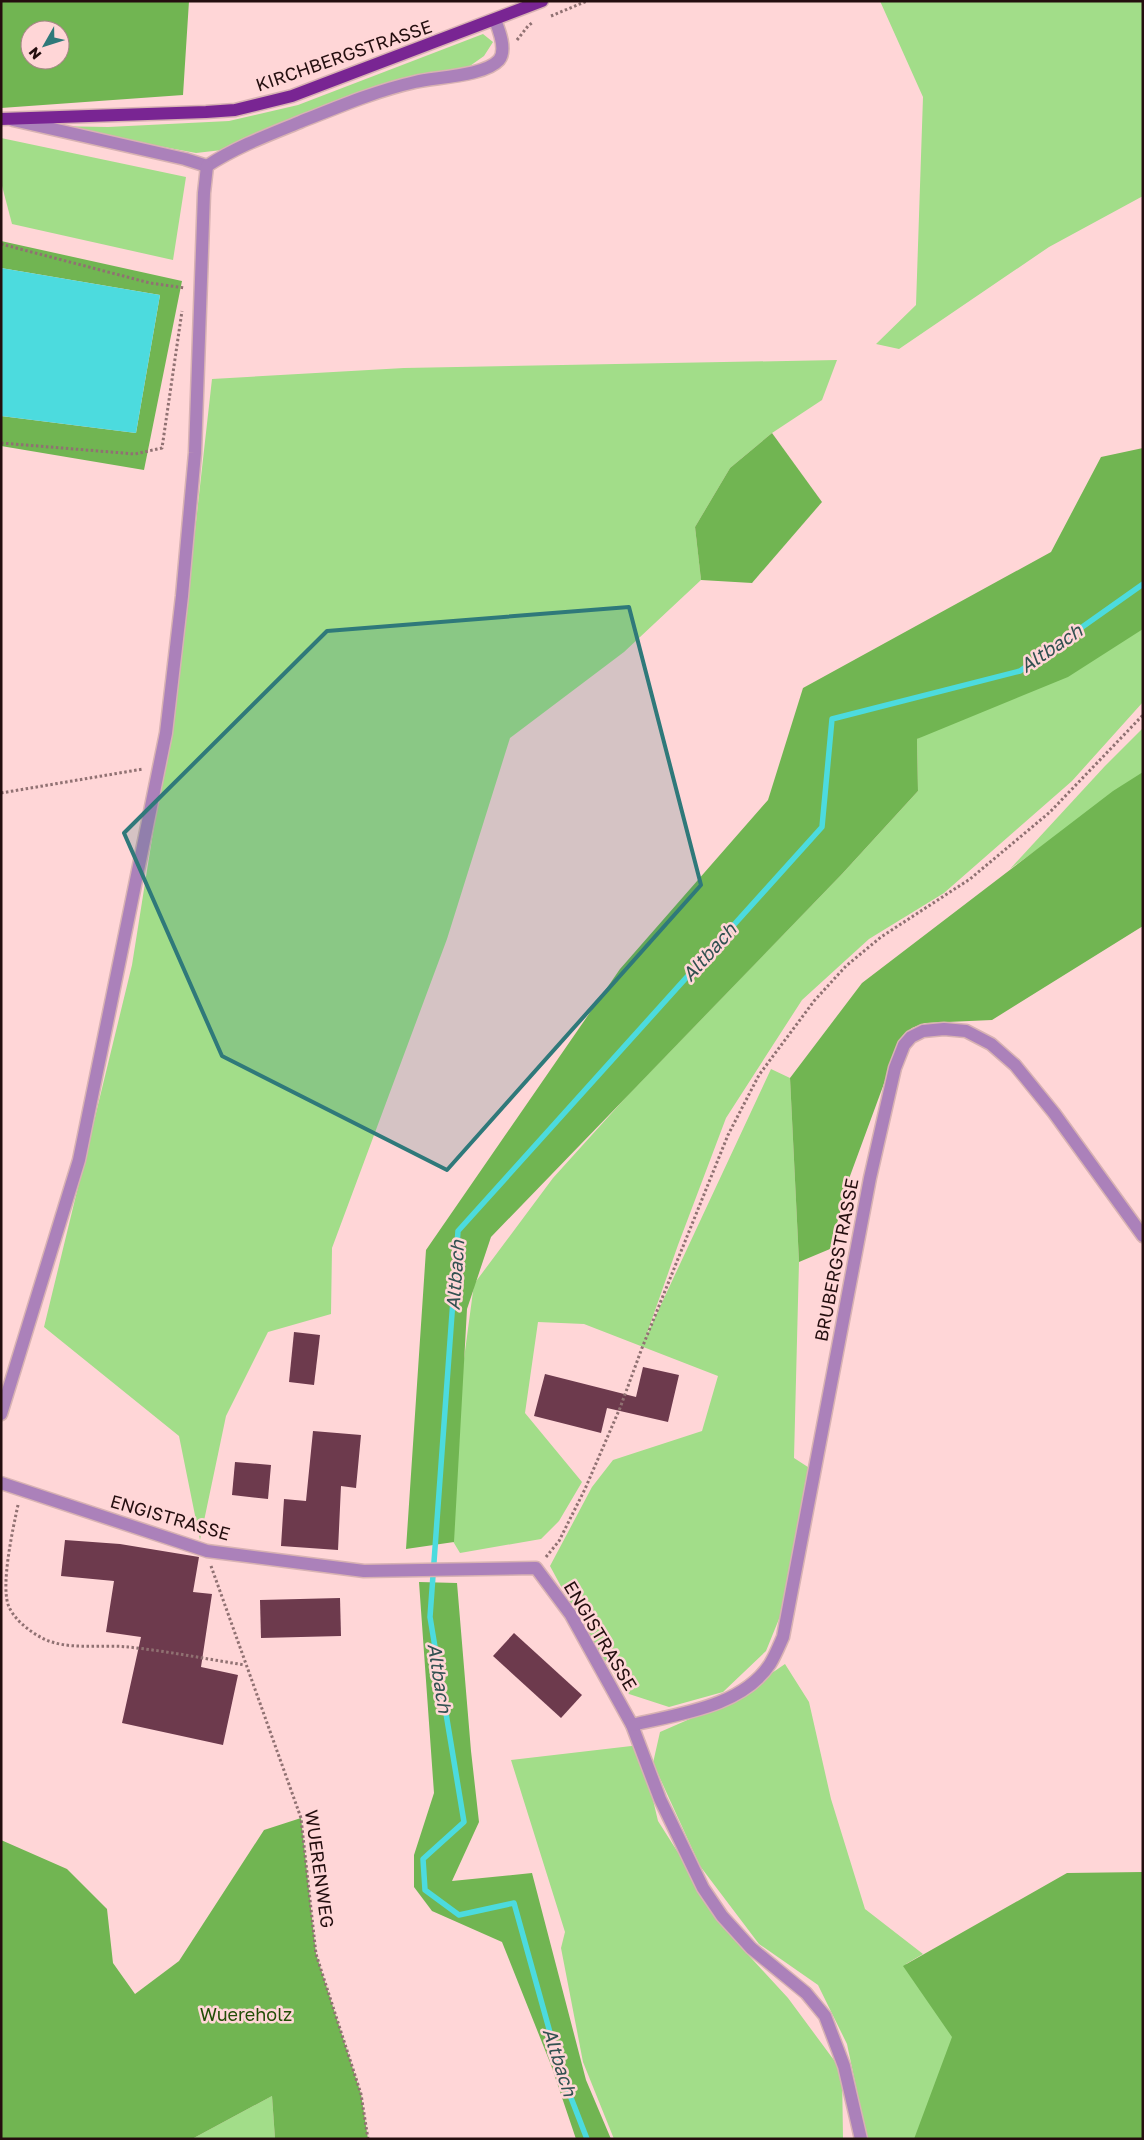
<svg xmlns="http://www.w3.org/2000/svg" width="1144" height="2140" font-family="'Golos Text',sans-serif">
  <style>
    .green { fill: #a2dd89 }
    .forest { fill: #71b552; fill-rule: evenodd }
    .water { fill: #4cdbde }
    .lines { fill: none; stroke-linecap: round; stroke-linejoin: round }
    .stream { stroke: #4cdbde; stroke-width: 5.5 }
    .building { fill: #6d3a4d }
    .minor-casing { stroke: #d8b2b3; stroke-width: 15 }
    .major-casing { stroke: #d8b2b3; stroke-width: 15 }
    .path { stroke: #907172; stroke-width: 3; stroke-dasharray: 2.5 2.5; stroke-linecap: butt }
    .minor { stroke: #ab81ba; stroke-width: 12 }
    .major { stroke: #792593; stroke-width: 12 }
    .marked { fill: #2f797a; fill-opacity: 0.2; stroke: #2f797a; stroke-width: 4; stroke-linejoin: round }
    .labels { text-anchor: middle; stroke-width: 5; stroke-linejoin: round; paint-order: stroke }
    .street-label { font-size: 18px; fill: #240e0f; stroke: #ffd6d7 }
    .park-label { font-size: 18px; fill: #214d05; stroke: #ffd6d7 }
    .water-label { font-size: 19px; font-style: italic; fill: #325151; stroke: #ffd6d7 }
  </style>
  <rect width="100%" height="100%" fill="#ffd6d7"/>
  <g class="green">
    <path d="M880,1H1143V196L1049,247L899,349L876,344L916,305L923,97Z"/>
    <path d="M483,34L493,42L484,56L467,68L412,76L350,96L222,150L196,153L51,126L108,127L229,121L298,105Z"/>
    <path d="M1,138L186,177L173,260L12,224L1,182Z"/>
    <path d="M837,360L822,400L772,433L730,468L695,527L701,580L624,652L510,738L447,939L332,1248L331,1314L268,1332L226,1416L200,1540L179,1436L44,1327L132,965L181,656L212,379L404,368Z"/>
    <path d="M1143,615V702L1072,781L944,893L869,939L802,1000L726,1118L678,1245L645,1339L771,1069L790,1078L799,1262L794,1458L811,1469L796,1577L766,1651L723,1692L669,1707L629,1694L590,1640L550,1566L592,1487L613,1460L702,1431L718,1376L584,1324L538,1322L525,1413L582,1482L559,1521L541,1539L460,1553L451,1538L461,1381L474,1284L553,1178L628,1095L842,874L918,791L917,739Z"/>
    <path d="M1143,728V774L1010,869L1105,766Z"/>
    <path d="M785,1664L809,1702L831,1799L865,1909L923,1954L906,1964L954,2039L918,2139H867L847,2044L818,1985L759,1944L700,1866L653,1763L660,1732L731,1701Z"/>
    <path d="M640,1745L658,1821L731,1936L788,1998L842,2071L843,2139H614L583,2062L561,1948L565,1932L511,1760Z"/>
    <path d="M272,2096L275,2139H192Z"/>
  </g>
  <g class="forest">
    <path d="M1,1H189L183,95L1,108ZM30,30H60V60H30Z"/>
    <path d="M1,241L182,281L144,470L1,446V416L136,433L160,295L1,268Z"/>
    <path d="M772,433L822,502L752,583L701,580L695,527L730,468Z"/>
    <path d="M1143,448V629L1068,677L917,739L918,791L842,874L491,1237L467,1309L454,1542L406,1549L426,1250L620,969L768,800L803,688L1051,552L1101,457Z"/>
    <path d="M1143,772V926L992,1020L925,1023L912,1028L900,1040L850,1176L830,1249L799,1262L790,1078L862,983L1113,791Z"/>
    <path d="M419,1582L457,1583L471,1751L479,1822L452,1881L532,1873L586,2080L611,2139H576L551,2065L502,1942L432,1911L414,1887V1855L434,1793Z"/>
    <path d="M301,1818L316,1954L361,2094L368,2139H275L272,2096L192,2139H1V1840L67,1869L107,1909L113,1963L135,1994L179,1961L264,1830Z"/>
    <path d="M1143,1872V2139H914L952,2037L903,1966L1067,1873Z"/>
  </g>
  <path class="water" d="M1,268L160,295L136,433L1,416Z"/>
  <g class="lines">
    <path class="stream" d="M587,2139L561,2072L514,1903L459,1915L425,1890L423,1859L464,1822L430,1617L458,1231L822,827L832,719L1020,671L1143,584"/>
  </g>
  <g class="building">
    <path d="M294,1332L320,1335L314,1385L289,1382Z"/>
    <path d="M643,1367L679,1375L668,1422L607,1408L601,1433L534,1416L545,1374L636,1397Z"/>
    <path d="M313,1431L361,1435L356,1488L341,1486L338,1550L281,1546L284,1499L306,1501Z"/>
    <path d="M235,1462L271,1465L268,1499L232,1495Z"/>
    <path d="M65,1540L120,1544L199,1557L193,1592L212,1594L201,1667L238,1675L223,1745L122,1723L141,1637L106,1632L114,1581L61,1576Z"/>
    <path d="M340,1598L341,1636L261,1638L260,1600Z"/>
    <path d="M514,1633L582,1695L561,1718L493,1656Z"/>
  </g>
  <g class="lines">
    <g class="minor-casing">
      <g id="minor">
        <path d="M13,120L185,159L207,166"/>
        <path d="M207,166C236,147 268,135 300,122C338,107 375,91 415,82C436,77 485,76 499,60C507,50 499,30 495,20"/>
        <path d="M1,1414L79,1160L166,733L182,596L195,453L204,193L207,166"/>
        <path d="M1,1483L207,1551L364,1571L536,1568L571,1615L632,1725L660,1799L703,1888L722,1916L751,1948L806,1993L825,2016L844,2066L861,2139"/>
        <path d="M632,1725C678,1714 742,1707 770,1664C775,1656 779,1646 783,1637L870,1178L895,1068L904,1045L911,1037L923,1031L944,1029L966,1031L991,1044L1015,1065L1054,1113L1143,1236"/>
      </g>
    </g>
    <g class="major-casing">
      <path id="major" d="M1,119L206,112L235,110L292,96L542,1"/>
    </g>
    <g class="path">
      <path d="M551,16L587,1"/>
      <path d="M517,40L528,26L533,22"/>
      <path d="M1,244L150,283L185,288"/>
      <path d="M1,443L135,454L162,448L182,311"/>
      <path d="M1,793L143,769"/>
      <path d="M18,1505C13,1528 0,1587 9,1607C15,1620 29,1631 42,1638C67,1651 101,1644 128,1647C167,1651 206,1659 245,1665"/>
      <path d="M546,1557L559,1541L585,1489L620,1408L642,1348L728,1135L759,1075L814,1001L846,966L881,937L970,879L1050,812L1143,715"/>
      <path d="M211,1566L301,1818L316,1954L361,2094L368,2139"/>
    </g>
    <use href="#minor" class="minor"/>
    <use href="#major" class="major"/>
  </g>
  <path class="marked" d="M629,607L701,885L447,1170L222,1056L124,833L327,631Z"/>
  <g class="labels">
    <g class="street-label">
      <text transform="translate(344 56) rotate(-19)" y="6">KIRCHBERGSTRASSE</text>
      <text transform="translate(837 1260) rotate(-79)" y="6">BRUBERGSTRASSE</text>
      <text transform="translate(170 1518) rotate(16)" y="6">ENGISTRASSE</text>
      <text transform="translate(600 1636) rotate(59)" y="6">ENGISTRASSE</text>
      <text transform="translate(319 1869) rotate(82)" y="6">WUERENWEG</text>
    </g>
    <g class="park-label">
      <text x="246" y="2021">Wuereholz</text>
    </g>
    <g class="water-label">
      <text transform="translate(1051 648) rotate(-34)" y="7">Altbach</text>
      <text transform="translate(709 952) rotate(-48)" y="7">Altbach</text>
      <text transform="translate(455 1275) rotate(-86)" y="7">Altbach</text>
      <text transform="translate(440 1678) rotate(81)" y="7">Altbach</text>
      <text transform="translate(560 2062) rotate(72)" y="7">Altbach</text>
    </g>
  </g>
  <rect width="1144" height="2140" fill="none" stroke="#240e0f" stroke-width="5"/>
  <g transform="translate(45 45) rotate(231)"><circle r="24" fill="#ffd6d7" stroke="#a78687"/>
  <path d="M0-4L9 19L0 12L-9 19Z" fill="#2f797a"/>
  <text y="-8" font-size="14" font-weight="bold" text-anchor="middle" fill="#240e0f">N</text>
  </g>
</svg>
